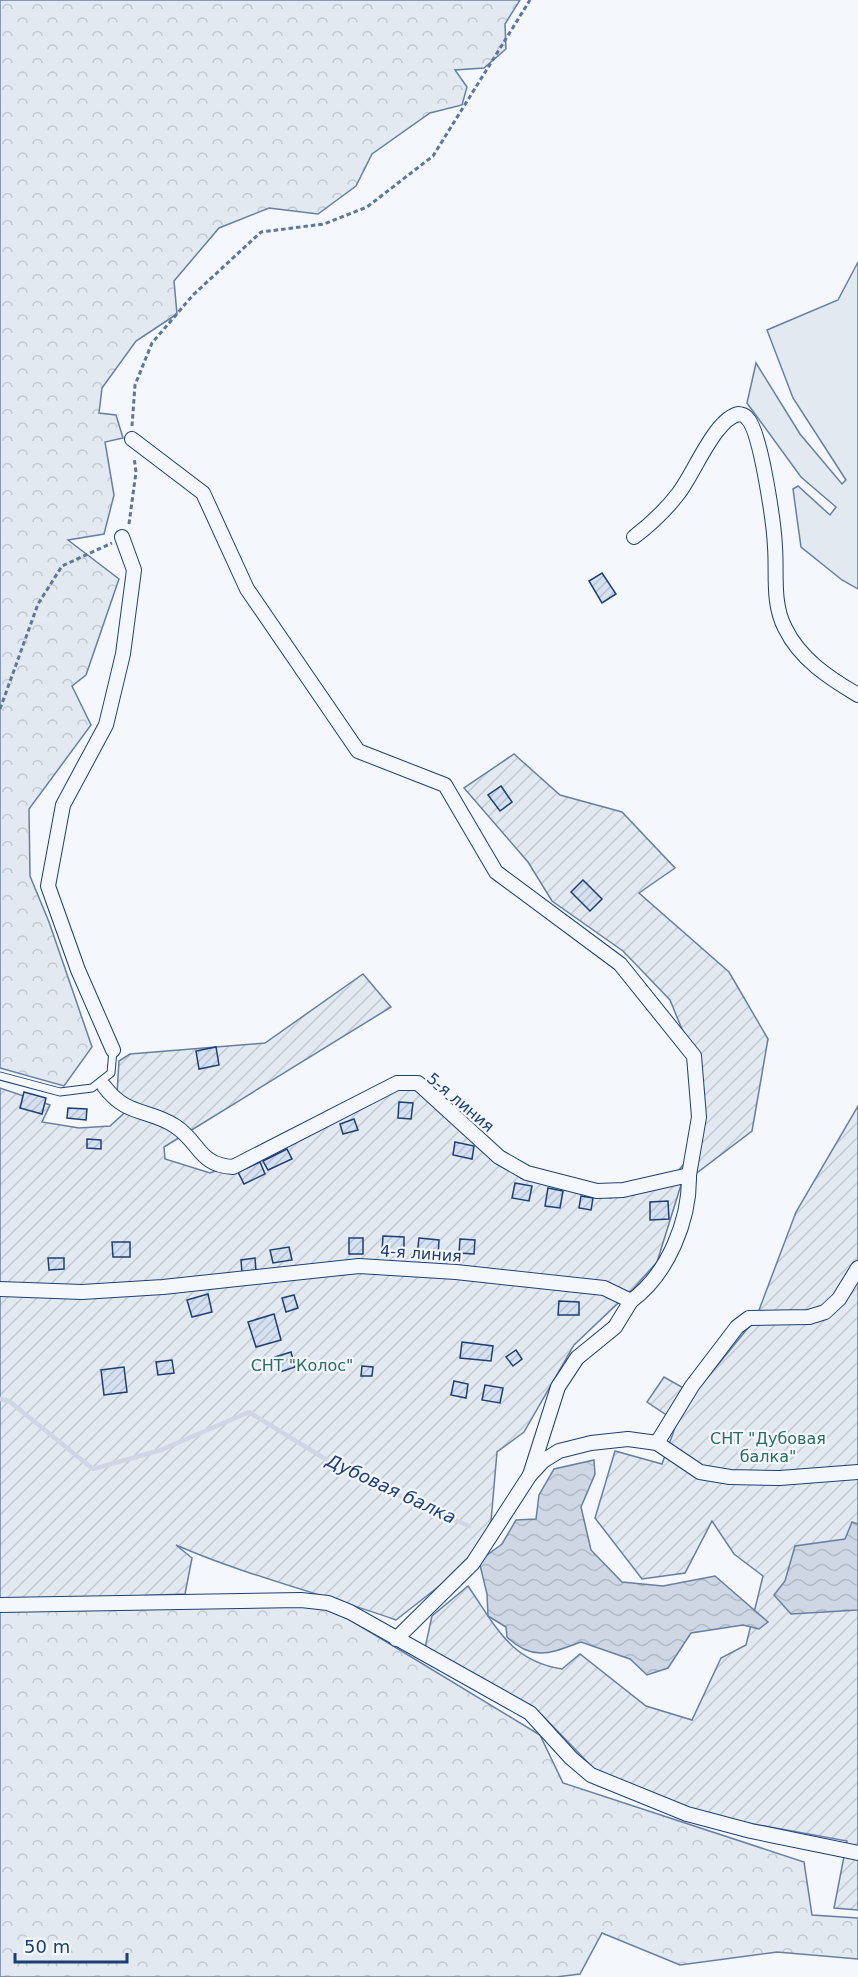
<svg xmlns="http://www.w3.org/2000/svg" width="858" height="1977" font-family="'DejaVu Sans',sans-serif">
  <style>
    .grass { fill: #e3e9f0; stroke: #687fa3; stroke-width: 1.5 }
    .forest { fill: url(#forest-crowns); stroke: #687fa3; stroke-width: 1.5 }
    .garden { fill: url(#garden-furrows); stroke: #687fa3; stroke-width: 1.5 }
    .water { fill: url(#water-waves); stroke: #687fa3; stroke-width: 1.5 }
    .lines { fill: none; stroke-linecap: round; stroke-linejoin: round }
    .stream { stroke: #cfd7e4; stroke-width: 4.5 }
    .building { fill: url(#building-hatch); stroke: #1d3f73; stroke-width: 1.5 }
    .service-casing { stroke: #1d3f73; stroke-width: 9 }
    .minor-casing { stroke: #1d3f73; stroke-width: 16 }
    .path { stroke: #5e769c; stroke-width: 3; stroke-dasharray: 4.5 3; stroke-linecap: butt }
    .service { stroke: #f4f7fb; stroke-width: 7 }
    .minor { stroke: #f4f7fb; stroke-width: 14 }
    .labels { text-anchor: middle; stroke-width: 4.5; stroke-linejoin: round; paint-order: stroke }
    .street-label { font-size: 16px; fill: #1d3f73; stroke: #f4f7fb }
    .park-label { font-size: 16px; fill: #2c6c60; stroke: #f4f7fb }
    .water-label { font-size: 18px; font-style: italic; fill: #1d3f73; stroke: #f4f7fb }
  </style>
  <defs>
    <pattern id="forest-crowns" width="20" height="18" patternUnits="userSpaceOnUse" patternTransform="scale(1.5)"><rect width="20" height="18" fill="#e3e9f0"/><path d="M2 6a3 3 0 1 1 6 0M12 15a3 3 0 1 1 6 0" fill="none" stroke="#c2c9d1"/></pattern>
    <pattern id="garden-furrows" width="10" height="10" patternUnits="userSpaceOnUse" patternTransform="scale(1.5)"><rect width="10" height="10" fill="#e3e9f0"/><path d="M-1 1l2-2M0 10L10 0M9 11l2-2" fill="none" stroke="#c2c9d1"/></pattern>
    <pattern id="water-waves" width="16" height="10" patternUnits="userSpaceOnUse" patternTransform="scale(1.5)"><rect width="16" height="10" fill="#cfd7e4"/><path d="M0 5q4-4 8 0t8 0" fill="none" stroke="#b1bac7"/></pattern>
    <pattern id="building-hatch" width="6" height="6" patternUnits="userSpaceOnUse" patternTransform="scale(1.5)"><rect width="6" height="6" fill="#d5e0f0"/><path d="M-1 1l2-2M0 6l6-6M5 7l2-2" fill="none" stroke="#b6c1d1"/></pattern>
  </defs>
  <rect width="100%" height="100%" fill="#f4f7fb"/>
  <path class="grass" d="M858,262V589L842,580L801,547L793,489L798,486L830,515L836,507L801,477L747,403L756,363L800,434L842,484L846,480L793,398L767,330L838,300Z"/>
  <g class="forest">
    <path d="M0,0H520L505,24L506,49L484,68L455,70L467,87L462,105L430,113L372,154L356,186L318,214L269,208L219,228L174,281L177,314L136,341L102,388L99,413L116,415L123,438L105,442L114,495L104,534L68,540L119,579L86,675L72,686L91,725L29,809L30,876L49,922L92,1047L64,1086L0,1068Z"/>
    <path d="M324,1604L540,1735L563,1783L804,1862L812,1915L858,1918V1959L777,1952L680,1965L602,1933L580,1974L556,1977H0V1608Z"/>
  </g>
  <g class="garden">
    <path d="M514,754L560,795L622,812L675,868L639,893L729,972L768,1039L752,1131L681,1185L657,1262L634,1288L574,1345L524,1432L497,1452L491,1521L475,1558L396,1620C323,1594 247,1576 176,1545L192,1558L185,1594L0,1601V1088L50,1105L42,1122L79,1128L110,1126L133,1105L117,1094L119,1061L130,1054L265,1043L363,974L391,1007L164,1147L165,1159L210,1173L267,1152L396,1087L418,1089L479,1146L521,1178L610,1198L665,1187L701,1143L693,1056L670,1000L623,951L552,901L528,862L464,788Z"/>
    <path d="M858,1106V1910L834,1908L847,1841L720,1818L672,1806L602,1777L542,1715L425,1648L432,1616L468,1586C495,1625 510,1661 562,1669L580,1654L646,1706L692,1720L721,1658L746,1645L763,1576L734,1554L712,1521L685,1573L642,1579L595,1518L615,1451L662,1464L677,1422L647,1402L664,1377L694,1394L756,1318L796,1212Z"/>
  </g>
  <g class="water">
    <path d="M594,1460L595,1474L581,1507L591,1550L622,1582L663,1586L715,1576L768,1622L759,1629L743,1625L691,1633L668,1668L647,1675L630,1659L581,1642C551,1653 533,1662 507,1637L506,1627L488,1616L487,1594L479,1561L502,1544L516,1520L536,1519L539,1495L554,1469Z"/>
    <path d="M852,1522L858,1524V1610L791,1614L774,1595L785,1581L795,1546L845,1539Z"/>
  </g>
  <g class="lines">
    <path class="stream" d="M0,1399L9,1401L93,1469L161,1450L249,1412L348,1473L469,1526"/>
  </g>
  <g class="building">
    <path d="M602,573L616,594L602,603L589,581Z"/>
    <path d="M501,786L512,802L500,811L488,795Z"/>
    <path d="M583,880L602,899L590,911L571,892Z"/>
    <path d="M216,1047L219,1065L199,1069L196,1051Z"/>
    <path d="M24,1092L46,1098L42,1114L20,1108Z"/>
    <path d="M399,1102L413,1103L411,1119L398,1118Z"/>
    <path d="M68,1108L87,1109L86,1120L67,1118Z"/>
    <path d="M354,1119L358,1130L343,1134L340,1124Z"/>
    <path d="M87,1139L101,1140V1149L87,1148Z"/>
    <path d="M455,1142L474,1146L472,1159L453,1155Z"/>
    <path d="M287,1149L292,1159L268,1170L263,1161Z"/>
    <path d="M260,1162L265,1174L244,1184L238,1172Z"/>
    <path d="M515,1183L532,1186L529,1201L512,1198Z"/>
    <path d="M548,1188L563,1191L560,1208L545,1206Z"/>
    <path d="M581,1196L593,1198L591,1210L579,1208Z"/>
    <path d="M668,1201L669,1219L650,1220V1202Z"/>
    <path d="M383,1236L404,1237V1253L382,1252Z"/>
    <rect x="349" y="1238" width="14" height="16"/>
    <path d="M419,1238L439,1240L438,1258L417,1256Z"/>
    <path d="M460,1239L475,1240L474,1254L459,1253Z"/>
    <path d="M112,1242H130V1257H113Z"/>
    <path d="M289,1247L292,1260L273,1263L270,1250Z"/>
    <path d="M48,1258H64V1269L49,1270Z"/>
    <path d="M255,1258L256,1271L242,1273L241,1260Z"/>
    <path d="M208,1294L212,1312L192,1317L187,1300Z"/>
    <path d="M294,1295L298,1308L286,1312L282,1298Z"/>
    <path d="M559,1301L579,1302V1315H558Z"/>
    <path d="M274,1314L281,1340L256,1347L248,1322Z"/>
    <path d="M462,1342L493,1346L491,1361L460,1358Z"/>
    <path d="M516,1350L522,1359L513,1366L506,1357Z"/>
    <path d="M291,1352L295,1367L280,1372L275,1357Z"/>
    <path d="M172,1360L174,1373L158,1375L156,1362Z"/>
    <path d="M362,1366L373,1367L372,1376H361Z"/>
    <path d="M124,1367L127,1392L104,1395L101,1370Z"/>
    <path d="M454,1381L468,1384L466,1398L451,1395Z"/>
    <path d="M485,1385L503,1388L500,1403L482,1400Z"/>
  </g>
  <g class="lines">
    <g class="service-casing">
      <path id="service" d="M0,1076L60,1092L92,1088L111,1073L113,1050"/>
    </g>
    <g class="minor-casing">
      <g id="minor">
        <path d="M132,439L203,493L247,589L358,751L445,785L496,872L620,964L694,1056L699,1117L689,1175"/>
        <path d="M634,537C651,524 665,511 678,494C694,474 715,418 739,414C742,415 745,415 747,418C761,431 774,525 775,547C777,574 772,603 785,628C800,659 829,678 858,695"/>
        <path d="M113,1050L78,970L48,886L63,805L106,725L123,654L134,570L122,537"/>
        <path d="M104,1086C127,1117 147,1108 175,1126C200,1142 198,1165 233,1167L397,1083H418L499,1157L527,1173L597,1191L623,1190L689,1175C690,1220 668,1274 631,1301"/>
        <path d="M0,1289L82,1292L163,1287L359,1266L456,1272L604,1288L631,1301L615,1327L577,1358L558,1387L530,1475"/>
        <path d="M657,1443L692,1386L737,1327L749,1318L809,1317L825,1312L839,1299L858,1268"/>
        <path d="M0,1605L301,1600L328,1603L350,1612L530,1713L571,1758L591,1775L687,1814L751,1831L858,1853"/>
        <path d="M396,1639L473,1563L530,1475L543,1461L559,1451L591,1443L628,1439L657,1443L700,1472L730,1477L780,1478L858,1472"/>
      </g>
    </g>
    <g class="path">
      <path d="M132,426L135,385L152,343L193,295L261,232L324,224L367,207L433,156L530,0"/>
      <path d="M129,524L136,472L134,457"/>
      <path d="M0,709L38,604L62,566L112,543"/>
    </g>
    <use href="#service" class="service"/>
    <use href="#minor" class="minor"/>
  </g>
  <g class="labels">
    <g class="street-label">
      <text transform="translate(461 1102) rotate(40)" y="6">5-я линия</text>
      <text transform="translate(421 1253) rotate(4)" y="6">4-я линия</text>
    </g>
    <g class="park-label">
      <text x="302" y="1371">СНТ "Колос"</text>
      <text x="768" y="1444">СНТ "Дубовая<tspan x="768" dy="18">балка"</tspan></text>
    </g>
    <g class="water-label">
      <text transform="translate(391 1489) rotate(25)" y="6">Дубовая балка</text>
    </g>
  </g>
  <path d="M15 1953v9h112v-9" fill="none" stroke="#1d3f73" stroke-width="3"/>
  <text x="24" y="1953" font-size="18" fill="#1d3f73" stroke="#f4f7fb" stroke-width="4.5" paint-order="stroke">50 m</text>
</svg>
